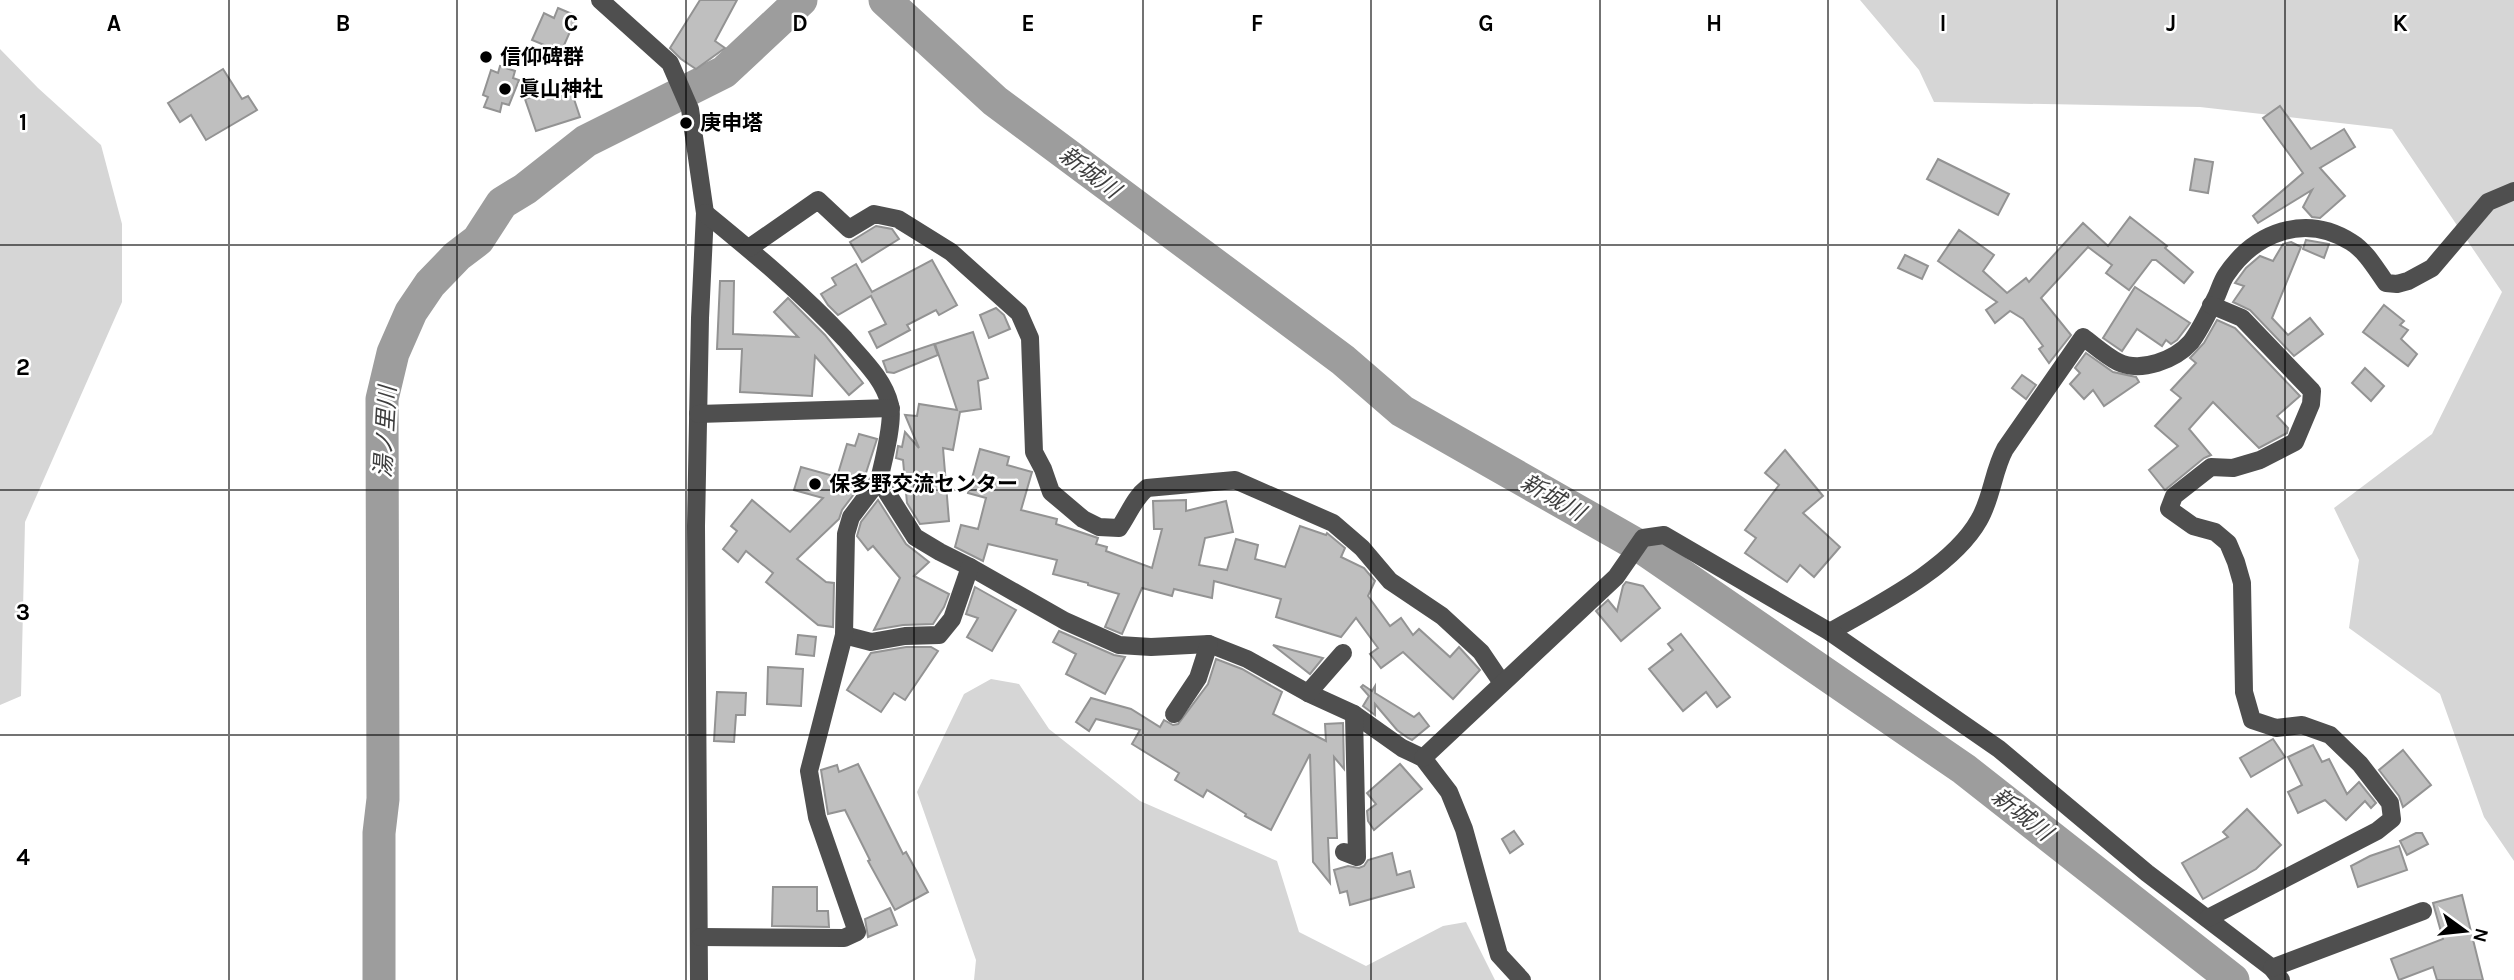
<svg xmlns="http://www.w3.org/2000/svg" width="2514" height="980" font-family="Karla,'Noto Sans JP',sans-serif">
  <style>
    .green { fill: #d6d6d6 }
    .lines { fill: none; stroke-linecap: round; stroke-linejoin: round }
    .river { stroke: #9d9d9d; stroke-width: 33 }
    .building { fill: #bfbfbf; stroke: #939393; stroke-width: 2 }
    .minor { stroke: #4f4f4f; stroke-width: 18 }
    .grid { fill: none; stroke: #000; stroke-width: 2; stroke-opacity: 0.55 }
    .poi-dot { fill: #000; stroke: #fff; stroke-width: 2.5 }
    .labels { text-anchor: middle; stroke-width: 5; stroke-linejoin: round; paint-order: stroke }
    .poi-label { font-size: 21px; font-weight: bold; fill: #000; stroke: #fff; text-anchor: start }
    .water-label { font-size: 23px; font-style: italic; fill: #3e3e3e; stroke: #fff }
    .grid-label { font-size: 23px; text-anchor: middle; font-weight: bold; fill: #000; stroke: #fff; stroke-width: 5; stroke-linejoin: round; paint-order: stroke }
  </style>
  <rect width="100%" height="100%" fill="#fff"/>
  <g class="green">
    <path d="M1860,0H2514V861L2484,817L2440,694L2349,628L2359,560L2334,508L2432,434L2502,292L2392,129L2200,107L1934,102L1919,70Z"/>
    <path d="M0,49L38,88L101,145L122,224V302L25,522L21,696L0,705Z"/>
    <path d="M991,679L1019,684L1049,729L1140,801L1277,861L1299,932L1366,966L1443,926L1466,922L1495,980H974L976,960L917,792L964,694Z"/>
  </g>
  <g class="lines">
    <g class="river">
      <path d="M885,0L995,101L1343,360L1402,411L1641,547L1964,769L2233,980"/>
      <path d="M379,980V833L383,799L382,399L393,353L411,312L430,284L457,256L478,240L502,203L525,189L586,141L724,72L801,0"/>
    </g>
  </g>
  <g class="building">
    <path d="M700,0H737L715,41L725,48L696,69L681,59L670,48Z"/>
    <path d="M558,8L577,16L561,52L532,40L544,13L554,18Z"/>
    <path d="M500,66L515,71L513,78L519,80L509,105L502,103L500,112L484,107L488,97L483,95L491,70L498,73Z"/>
    <path d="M223,69L242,99L248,96L257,110L206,140L191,115L180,122L168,103Z"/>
    <path d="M569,84L580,117L536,131L525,99Z"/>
    <path d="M2280,106L2311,149L2344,129L2355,147L2320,168L2345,196L2320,218L2312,217L2303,207L2312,190L2258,223L2253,216L2303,173L2263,118Z"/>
    <path d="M1938,159L2009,194L1998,215L1927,179Z"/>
    <path d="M2195,159L2213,162L2208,193L2190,190Z"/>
    <path d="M2130,217L2167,246L2165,248L2193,272L2184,283L2156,260H2152L2129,290L2106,273L2112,265L2088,247L2041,298L2071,335L2049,363L2039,349L2043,346L2023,319L2010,311L1995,323L1986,310L1997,302L1938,261L1959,230L1994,255L1983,271L2007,293L2026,278L2029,282L2083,223L2108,246Z"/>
    <path d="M876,226L892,229L899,239L862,262L850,242Z"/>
    <path d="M2306,240L2329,244L2324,258L2303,249Z"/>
    <path d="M2291,242L2301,247L2272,318L2288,335L2310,318L2323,334L2294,356L2250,310L2233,302L2244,286L2235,283L2246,268L2260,256L2273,261L2283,244Z"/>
    <path d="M1905,255L1928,266L1922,279L1898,268Z"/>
    <path d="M932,260L957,305L939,315L936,310L907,325L910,330L877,348L869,332L886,324L871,296L838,315L828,305L821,294L836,285L832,278L856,264L872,292Z"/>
    <path d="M720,281H734L733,334L798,337L774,312L788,298L825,335L863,383L849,395L815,356L812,396L740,392L742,349H717Z"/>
    <path d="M2135,287L2190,323L2177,340L2171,344L2166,340L2162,346L2137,329L2122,351L2103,338Z"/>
    <path d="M2384,305L2404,321L2400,325L2408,330L2401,339L2417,354L2408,366L2363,332Z"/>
    <path d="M996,308L1004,315L1010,329L989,338L980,315Z"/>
    <path d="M2217,320L2235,328L2300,396L2277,416L2288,428L2287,433L2259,448L2213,402L2189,429L2211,455L2204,458L2165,490L2149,470L2178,446L2155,426L2181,398L2171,390L2196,363L2190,358L2204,343Z"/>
    <path d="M973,332L988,378L978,381L981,409L960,412L953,450L943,448L949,521L920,524L907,503L903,460L896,458L898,446L902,447L905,432L919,448L905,415L917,416L919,404L957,410L935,344Z"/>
    <path d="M934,344L938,355L894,373L887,372L883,361Z"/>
    <path d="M2086,353L2113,372L2136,377L2139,382L2104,406L2093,390L2084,399L2070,384L2080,373L2075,368Z"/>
    <path d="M2365,368L2384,386L2371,401L2352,383Z"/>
    <path d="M2022,375L2036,385L2026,399L2012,388Z"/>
    <path d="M859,434L877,439L863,482L842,510L839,519L797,559L826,582L834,583L833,627L818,625L766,582L773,573L746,551L738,562L723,549L737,531L731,526L752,500L790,532L823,498L794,490L801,467L837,477L847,444L855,446Z"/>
    <path d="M980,449L1009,457L1007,465L1032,472L1021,510L1057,519L1056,524L1098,538L1096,544L1107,547L1106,551L1152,568L1162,529H1154L1153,501L1186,500V511L1226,501L1233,532L1205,538L1199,565L1227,570L1236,539L1258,545L1255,559L1285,567L1300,526L1326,535L1327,533L1345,548L1341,557L1364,568L1375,581L1368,596L1390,626L1401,618L1413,635L1419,629L1450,657L1459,647L1480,670L1453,699L1403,652L1381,668L1370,654L1378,648L1356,618L1341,637L1276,617L1281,599L1214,581L1212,598L1174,589L1172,596L1142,588L1122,634L1105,627L1119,594L1088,585V583L1053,574L1057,560L988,544L983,561L955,547L961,525L978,529L986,498L968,493Z"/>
    <path d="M1785,450L1823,496L1803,513L1840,547L1814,577L1800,565L1787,582L1745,553L1756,538L1745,530L1779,485L1765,473Z"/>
    <path d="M878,500L906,544L929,562L914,576L949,594L944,607L933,624L903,625L874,630L900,578L873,546L868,550L857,536L861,522Z"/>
    <path d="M1626,582L1643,586L1660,608L1621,641L1596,611L1608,600L1617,611L1623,586Z"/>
    <path d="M975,587L1016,610L992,651L967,637L978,618L966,614Z"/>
    <path d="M1059,631L1114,655L1125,657L1105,694L1066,674L1076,654L1053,642Z"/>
    <path d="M1681,634L1730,697L1717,707L1706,692L1683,711L1649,669L1673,650L1668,644Z"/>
    <path d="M798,635L816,637L814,656L796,654Z"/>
    <path d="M1273,645L1323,658L1310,674Z"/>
    <path d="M906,647H931L938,651L905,700L894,693L881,712L847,690L871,653Z"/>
    <path d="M1216,659L1242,669L1282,692L1273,714L1326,741L1325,724L1343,723L1344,769L1334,757L1337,838H1328L1330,883L1313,862L1310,754L1271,830L1245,816L1246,814L1207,790L1203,797L1175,780L1179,773L1132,744L1140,730L1096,719L1089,731L1076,722L1091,698L1131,709L1160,727L1164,720L1173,725L1178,724L1208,684Z"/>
    <path d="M768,667L803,669L801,706L767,704Z"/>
    <path d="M1363,685L1372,691L1375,686V693L1414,717L1419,713L1429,726L1412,740L1408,738L1397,730L1375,704V715L1363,706L1369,696L1361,687Z"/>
    <path d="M717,692L746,693L745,715H736L734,742L714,741Z"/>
    <path d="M2273,739L2285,757L2251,777L2240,758Z"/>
    <path d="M2313,745L2322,762L2329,759L2347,794L2359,782L2376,803L2371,808L2365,801L2346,820L2325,800L2298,813L2288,792L2302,785L2288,757Z"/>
    <path d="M2403,750L2431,785L2403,807L2399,796L2379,770Z"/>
    <path d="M858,764L903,854L906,852L928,892L895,910L868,861L870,860L845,810L828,814L821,770L837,765L839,772Z"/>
    <path d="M1400,764L1422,789L1374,830L1368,821L1367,811L1376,804L1367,793Z"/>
    <path d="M2247,809L2281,845L2256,869L2203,899L2182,863L2228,837L2223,832Z"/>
    <path d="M1514,831L1523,844L1510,853L1502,839Z"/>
    <path d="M2416,833H2422L2428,844L2407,855L2400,841Z"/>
    <path d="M2399,846L2407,870L2358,887L2351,866L2370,856Z"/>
    <path d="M1392,853L1397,875L1410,871L1414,887L1350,905L1347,891L1340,893L1334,870L1348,866L1359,868L1364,866L1368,860Z"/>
    <path d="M773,887H817V911H828L829,927L772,926Z"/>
    <path d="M2462,895L2483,980H2437L2433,967L2399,980L2391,959L2443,939L2433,903Z"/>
    <path d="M890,908L897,925L868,937L865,919Z"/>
  </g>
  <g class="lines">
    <g class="minor">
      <path d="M600,0L670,63L690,109L705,213L700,318L696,526L699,980"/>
      <path d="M705,213C754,253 802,293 845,339C862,359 884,379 890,405C894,422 883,462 879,480L915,537L940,552L970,567L1065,621L1119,645L1151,647L1209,644L1247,659L1308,693L1354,714L1402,748L1423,758L1449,792L1464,829L1499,955L1522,980"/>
      <path d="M749,248L818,200L849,229L874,214L898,219L951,252L1019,313L1030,338L1034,452L1043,469L1051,492L1083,519L1099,527L1119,528C1129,514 1134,498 1147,488L1235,480L1333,523L1362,548L1390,581L1442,616L1481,652L1502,683"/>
      <path d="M698,414L891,408"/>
      <path d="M1830,632C1877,605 1952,568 1979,520C1992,498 1993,471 2005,449L2083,337C2094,345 2106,356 2118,362C2141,373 2175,360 2191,342C2201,329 2210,309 2217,295C2220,288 2222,281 2226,275C2255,232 2305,213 2351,242C2366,251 2376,269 2386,283L2397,284L2408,281L2432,268L2488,202L2514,191"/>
      <path d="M844,635L871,642L905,636L939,635L952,619L970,567"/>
      <path d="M1308,693L1343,653"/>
      <path d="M1174,714L1198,678L1209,644"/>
      <path d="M1423,758L1616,577L1643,538L1664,535L1830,632L1999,749L2147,873L2272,968L2281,980"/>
      <path d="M1344,852L1357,857L1354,714"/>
      <path d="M2208,918L2377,831L2392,819L2390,803L2360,764L2330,735L2302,725L2276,728L2252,720L2244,692L2242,583L2236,562L2228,543L2215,532L2193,526L2169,509L2174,496L2211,467L2233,468L2260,460L2295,442L2311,404L2312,391L2242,318L2211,305"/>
      <path d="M700,937L844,938L857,932L817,817L809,771L844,635L846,534L851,517L879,480"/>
      <path d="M2272,968L2423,911"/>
    </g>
  </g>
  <path class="grid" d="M229,0V980M457,0V980M686,0V980M914,0V980M1143,0V980M1371,0V980M1600,0V980M1828,0V980M2057,0V980M2285,0V980M0,245H2514M0,490H2514M0,735H2514"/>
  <g class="poi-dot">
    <circle cx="486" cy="57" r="7"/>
    <circle cx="505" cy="89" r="7"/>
    <circle cx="686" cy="123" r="7"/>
    <circle cx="815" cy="484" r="7"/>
  </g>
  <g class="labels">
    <g class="poi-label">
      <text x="500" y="64">信仰碑群</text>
      <text x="519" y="96">眞山神社</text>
      <text x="700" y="130">庚申塔</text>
      <text x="829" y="491">保多野交流センター</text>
    </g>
    <g class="water-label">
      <text transform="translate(1090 172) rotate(37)" y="8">新城川</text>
      <text transform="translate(385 432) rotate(-87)" y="8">湯ノ里川</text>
      <text transform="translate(1553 497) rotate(30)" y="8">新城川</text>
      <text transform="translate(2022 814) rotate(38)" y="8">新城川</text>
    </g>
  </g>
  <g class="grid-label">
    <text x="114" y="31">A</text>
    <text x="343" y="31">B</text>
    <text x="571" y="31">C</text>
    <text x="800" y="31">D</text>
    <text x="1028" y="31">E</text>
    <text x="1257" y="31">F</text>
    <text x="1486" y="31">G</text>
    <text x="1714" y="31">H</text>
    <text x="1943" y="31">I</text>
    <text x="2171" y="31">J</text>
    <text x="2400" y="31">K</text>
    <text x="23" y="130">1</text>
    <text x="23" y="375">2</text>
    <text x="23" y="620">3</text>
    <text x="23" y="865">4</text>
  </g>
  <g transform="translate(2465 931) rotate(105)" stroke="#ffffff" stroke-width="5" paint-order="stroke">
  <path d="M0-5L12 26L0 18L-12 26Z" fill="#000000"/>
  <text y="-10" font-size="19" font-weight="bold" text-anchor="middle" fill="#000000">N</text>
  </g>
</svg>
